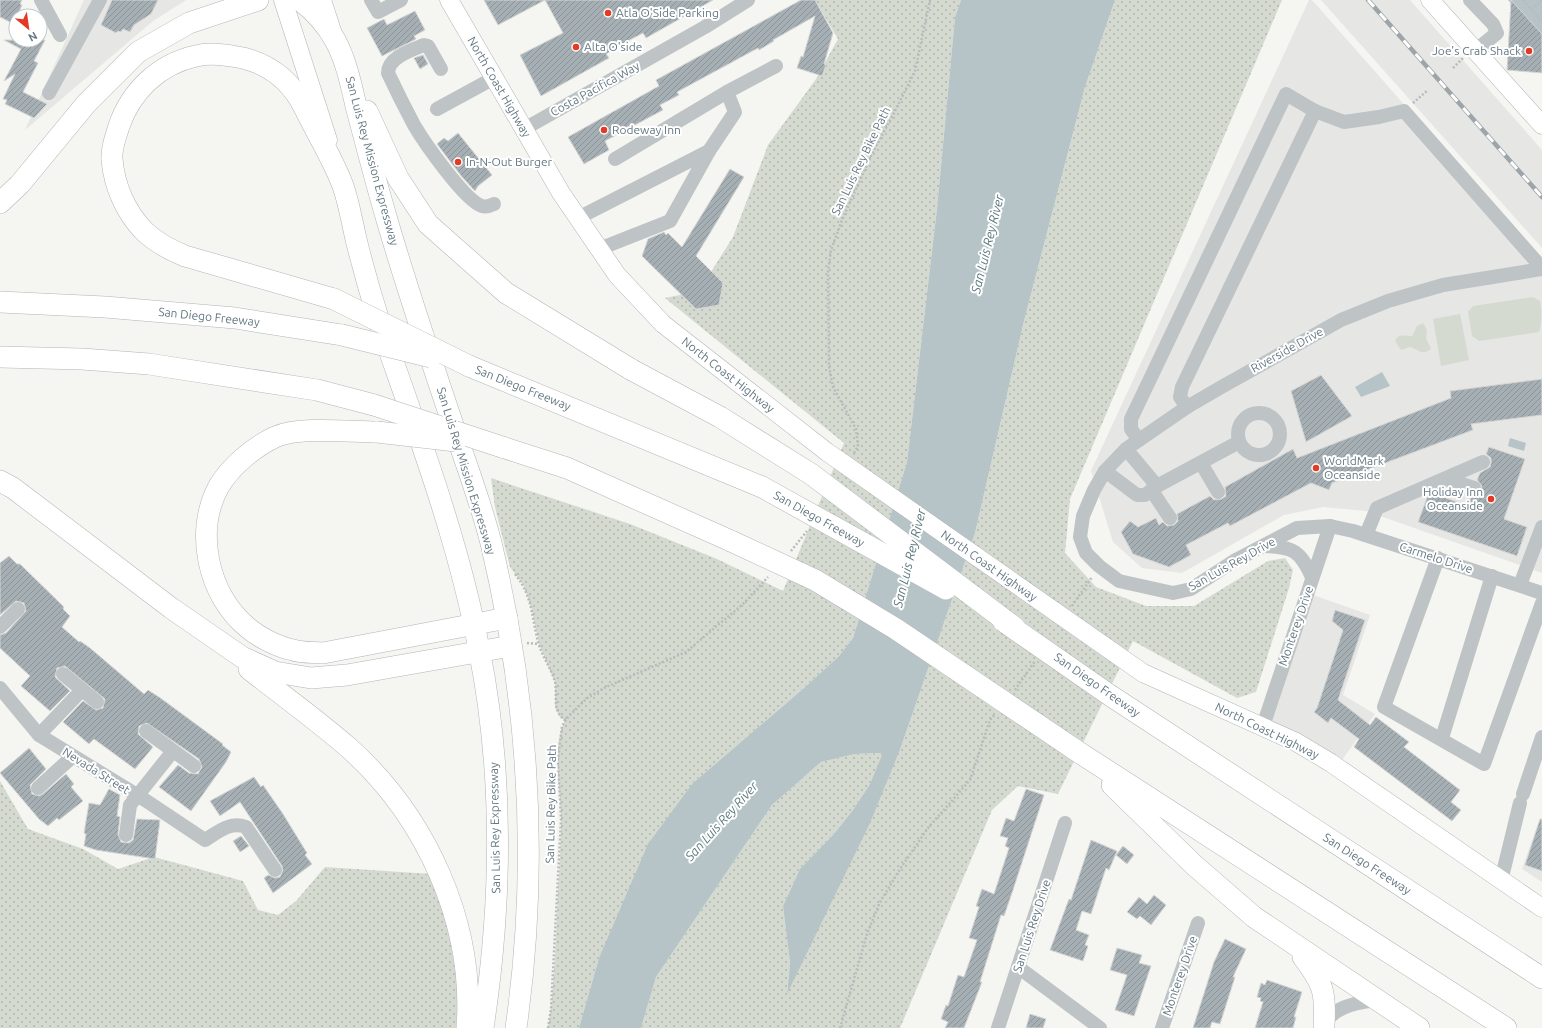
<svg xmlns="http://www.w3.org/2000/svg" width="1542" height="1028" font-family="Ubuntu,sans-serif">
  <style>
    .built { fill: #e6e6e5 }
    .grass { fill: url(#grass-dots) }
    .green { fill: #d5dad0 }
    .water { fill: #b6c4c7 }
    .building { fill: url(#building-hatch); stroke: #d6d6d4 }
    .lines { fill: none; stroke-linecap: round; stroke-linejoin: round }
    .major-casing { stroke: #afb5b8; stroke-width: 19 }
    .highway-casing { stroke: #b1b6b8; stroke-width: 22 }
    .path { stroke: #b8bbbd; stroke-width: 2.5; stroke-dasharray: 2 2; stroke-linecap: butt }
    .minor { stroke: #bec3c5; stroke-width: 14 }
    .major { stroke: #fff; stroke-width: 18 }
    .highway { stroke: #fff; stroke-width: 21 }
    .rail-casing { stroke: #9da5a9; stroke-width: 4.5 }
    .rail { stroke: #fff; stroke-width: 3; stroke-dasharray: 9; stroke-linecap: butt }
    .major-bridge-casing { stroke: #afb5b8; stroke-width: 19; stroke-linecap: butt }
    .highway-bridge-casing { stroke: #b1b6b8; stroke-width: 22; stroke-linecap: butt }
    .major-bridge { stroke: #fff; stroke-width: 18 }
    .highway-bridge { stroke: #fff; stroke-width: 21 }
    .poi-dot { fill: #e33a23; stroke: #fff; stroke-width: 1.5 }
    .labels { text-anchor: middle; stroke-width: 4; stroke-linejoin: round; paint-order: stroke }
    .poi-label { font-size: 12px; fill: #647882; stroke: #fff; text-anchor: start }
    .street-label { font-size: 12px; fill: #647882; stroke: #fff }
    .water-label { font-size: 13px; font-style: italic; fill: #5f7b7f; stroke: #fff }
  </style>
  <defs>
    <pattern id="grass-dots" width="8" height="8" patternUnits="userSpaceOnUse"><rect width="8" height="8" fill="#d5dad0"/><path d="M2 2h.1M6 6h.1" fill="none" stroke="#b0b6ae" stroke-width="1.8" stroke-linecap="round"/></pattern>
    <pattern id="building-hatch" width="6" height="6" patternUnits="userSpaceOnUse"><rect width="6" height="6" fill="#a6b0b4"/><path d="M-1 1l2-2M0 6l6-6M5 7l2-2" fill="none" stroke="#8b9498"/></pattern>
  </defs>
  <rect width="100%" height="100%" fill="#f5f5f1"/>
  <g class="built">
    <path d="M84,0H186L153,21L25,130Z"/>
    <path d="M1309,0H1312L1542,261V573L1366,511L1323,507L1284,515L1182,573L1142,568L1113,542L1091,471Z"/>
    <path d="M1321,0H1410L1542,150V248Z"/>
    <path d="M1313,595L1370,615L1343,695L1375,714L1342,760L1270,719Z"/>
    <path d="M1539,821L1542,822V882L1522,869Z"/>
  </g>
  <g class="grass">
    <path d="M815,0H961L955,17L937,209L907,462L853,638L839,656L804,688L693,783L599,958L579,1028H548C554,992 555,955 557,918C558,886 561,853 561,821C561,791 551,747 565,721L560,717L555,708V682L539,644L532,610L524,586L510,567L495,507L491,478L630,524L717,559L783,591L844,443L665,298L699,291L733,237L768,145L816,79L838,39Z"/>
    <path d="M1115,0H1282L1070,499L1065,553L1096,587L1146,606H1194L1268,561L1285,558L1293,570L1289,588L1256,692L1237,698L1133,641L1058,794L1018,786L992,810L900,1028H641L656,977L772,805L821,762L855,754L884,753L870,784L853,810L833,835L800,869L783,906L790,963L787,992L901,747L975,533L1024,321L1085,87Z"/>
    <path d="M0,781L28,829L83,849L118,869L154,857L243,881L258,910L278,915L296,901L325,867L431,874L443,903L460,977L456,1028H0Z"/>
  </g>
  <g class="green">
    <path d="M1533,297L1540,301C1542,311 1542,323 1539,332L1479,341L1472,336L1468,312L1473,306Z"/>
    <path d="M1460,314L1469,360L1441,366L1433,319Z"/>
    <path d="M1423,323L1427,330L1426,338L1431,349C1422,356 1419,350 1410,347L1401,350L1395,341C1398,333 1405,336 1412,336L1417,326Z"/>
  </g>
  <g class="water">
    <path d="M961,0H1115L1085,87L1024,321L975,533L901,747L870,823L787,994L790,963L783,906L800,869L833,835L853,810L870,784L883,753L855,754L821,762L772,805L656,977L641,1028H579L599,958L648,844L693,783L804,688L839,656L853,638L907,462L937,209L955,17Z"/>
    <path d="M1508,0H1542V39Z"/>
    <path d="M1382,372L1390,386L1361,397L1355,387Z"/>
    <path d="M1510,438L1526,443L1524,451L1508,446Z"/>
  </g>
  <g class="building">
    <path d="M0,0H22L20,4L22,5L14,24L0,17Z"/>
    <path d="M112,0H158L151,14L134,25L130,32L123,29L121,32L118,31L116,33L101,25Z"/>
    <path d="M484,0H713L646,38L643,33L624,43L606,54L609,58L541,96L520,55L563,33L545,0L498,25Z"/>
    <path d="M801,0H815L833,33L824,64L826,65L822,76L797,68L801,56L803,57L815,16L773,40L774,41L759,50L758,48L677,92L679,95L660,105L663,110L605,141L609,150L584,164L568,137L659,86L656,80Z"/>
    <path d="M1511,0L1542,34V73L1507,70Z"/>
    <path d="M415,11L425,30L414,36L416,39L382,56L367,28L384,19L387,25Z"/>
    <path d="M4,40H45L34,61L38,63L23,92L47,104L34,118L5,104L7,100L3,99L15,74L4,81L21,49Z"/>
    <path d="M423,55L428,64L420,69L414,58Z"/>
    <path d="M458,133L492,175L478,186L475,191L462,177L437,144L444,138L448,141Z"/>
    <path d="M730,169L744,177L696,256L723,283L719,305L696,309L642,256L648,239L664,232L666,235L668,233L682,247Z"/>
    <path d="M1321,375L1352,416L1306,442L1291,391Z"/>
    <path d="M1542,379V415L1471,424L1473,430L1332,483L1329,490L1311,483L1230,526L1228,523L1186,545L1191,555L1169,567L1133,554L1121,532L1130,521L1138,527L1156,518L1159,525L1163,522L1167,526L1174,525L1178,521L1177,514L1210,496L1214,500L1222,499L1226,496L1225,487L1293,449L1297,458L1451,398L1450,391Z"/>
    <path d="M1489,447L1525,459L1504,519L1527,527L1517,556L1418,522L1428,495L1432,493L1468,506L1471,496L1480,494L1482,486L1477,480L1480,473L1490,467L1491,463V458L1486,454Z"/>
    <path d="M9,556L17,564H20L64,607L63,609L70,616L62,627L79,642L80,641L90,648L144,694L148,690L159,697L223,744L222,745L231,752L226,762L191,811L159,787L178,765L189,773L198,774L202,767L199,759L147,723L139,726L138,734L153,747L135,769L94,739L89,744L63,722L83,701L96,710L103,708L105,699L65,666L57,668L55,677L70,691L50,711L21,686L30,676L0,648V635L6,633L26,611L24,603L16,601L0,615V563Z"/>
    <path d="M1335,610L1365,620L1338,700L1370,725L1376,717L1409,742L1404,747L1460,790L1451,802L1461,810L1452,821L1354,747L1359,739L1331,718L1328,723L1314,712L1317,708L1343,630L1332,621Z"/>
    <path d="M29,748L46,769L30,785L32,794L39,796L43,794L66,774L74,784L71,787L83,801L59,820L57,818L48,826L39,819L0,773Z"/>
    <path d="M254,777L261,787L263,785L283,814L307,853L305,855L312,864L273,893L264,878L268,875L275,878L280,877L283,870L282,866L240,802L220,816L210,801Z"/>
    <path d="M109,789L120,795L117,816L120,817L118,834L121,842L129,843L133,840L137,819L160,820L155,859L96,850L84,846L86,834L84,833L89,803L100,805Z"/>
    <path d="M1026,789L1044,795L1013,890L1004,916L1001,915L980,982H982L964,1028H945L948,1022L941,1019L946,1005L948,1006L958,975L964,977L977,940L969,938L979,907L976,906L982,889L994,894L1009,848L1005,846L1008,838L1000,836L1006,818L1014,821Z"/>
    <path d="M1540,819H1542V871L1525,865Z"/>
    <path d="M241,836L249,846L240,852L233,841Z"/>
    <path d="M1091,840L1117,851L1109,870L1106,868L1091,914L1082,911L1076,930L1089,935L1085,945L1088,946L1083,961L1050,950L1069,899L1071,900Z"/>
    <path d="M1123,846L1134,855L1127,864L1116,855Z"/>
    <path d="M1154,895L1166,905L1151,925L1140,916L1137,919L1127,912L1139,897L1147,904Z"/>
    <path d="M1225,939L1246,949L1233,977H1235L1220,1024L1212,1022L1210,1028H1193L1214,962Z"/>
    <path d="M1117,948L1142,955L1139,963L1151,966L1134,1016L1115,1010L1127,975L1110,970Z"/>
    <path d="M1267,980L1302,992L1294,1017H1296L1293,1028H1255L1263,1002L1260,1001L1261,998L1257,997L1261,983L1265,985Z"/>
    <path d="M1030,1014L1046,1019L1043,1028H1026Z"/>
  </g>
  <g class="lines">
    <g class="major-casing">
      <g id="major">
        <path d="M283,0L328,140"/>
        <path d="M322,0L332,31"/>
        <path d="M449,0L561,193L617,275L663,324"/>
        <path d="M1430,0L1542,125"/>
        <path d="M1143,673L1296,742L1331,763L1542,908"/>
      </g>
    </g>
    <g class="highway-casing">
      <g id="highway">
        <path d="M300,0C314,11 326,24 335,40C346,60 351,84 356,106C366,144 376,183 387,220C407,289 430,357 453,425C466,464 481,503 491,543C529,702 539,866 516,1028"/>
        <path d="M367,111L398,178L428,224L506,293L632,370"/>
        <path d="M0,203L20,184L86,104L138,52L189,23L258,0"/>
        <path d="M334,299L185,256C170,250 157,243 145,232C126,213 114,186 112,159C111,148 116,136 119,126C131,91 159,64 196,56C211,52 228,55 243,58C271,65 291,81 304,107C316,132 334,161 343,186C349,203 352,222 356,239C363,268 371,296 380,324C417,431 458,538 479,649C504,774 502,903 483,1028"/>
        <path d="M0,302L105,307L235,318L342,335"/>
        <path d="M0,357L82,359L149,364L317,390L374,405"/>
        <path d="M469,366L762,487"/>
        <path d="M377,432C350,432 300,426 275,437C254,447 231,466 219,486C194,531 208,595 247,627C258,637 278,647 293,650C302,653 313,652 323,653L507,618"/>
        <path d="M502,447L567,468L731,541"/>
        <path d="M0,481L13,488L171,608L242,657L275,672L311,678L347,675L511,646"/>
        <path d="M249,669C282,695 317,720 349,748C426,817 475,923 467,1028"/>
        <path d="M1111,696L1542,978"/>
        <path d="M1080,753L1506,1028"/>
        <path d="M1112,785L1194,865L1254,917L1419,1028"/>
        <path d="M1303,957C1323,984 1326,991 1324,1025"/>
      </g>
    </g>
    <g class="path">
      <path d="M1523,0L1542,22"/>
      <path d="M1531,9L1542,0"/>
      <path d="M1453,68L1463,58"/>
      <path d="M1413,103L1428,90"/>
      <path d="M854,453L858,446L856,429L833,387L829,366L828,271L831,250L842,220L871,156L895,111L915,71L930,0"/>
      <path d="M791,551L807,531"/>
      <path d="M515,574C534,598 531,618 539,645C543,658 552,670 555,682C558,697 551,710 566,721"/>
      <path d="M1072,606L1092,577"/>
      <path d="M527,643L539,644"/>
      <path d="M1015,690L1035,661"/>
      <path d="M548,1028L551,1009L561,820L558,760L562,726L568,717L586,699L604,688L686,652L743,604L768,577"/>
      <path d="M840,1028L867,934L879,904L900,869L928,828L970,780L990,720L995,714"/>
    </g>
    <g class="minor">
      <path d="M41,0L60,35"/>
      <path d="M371,0L378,12L401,0"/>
      <path d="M1470,0L1493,24L1497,33L1475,51"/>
      <path d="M441,69L428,46L424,45C412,50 388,57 388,73C396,90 405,108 414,125C424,142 465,201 482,206C486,207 490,206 494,204"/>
      <path d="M727,92L776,66"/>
      <path d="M49,93L100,0"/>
      <path d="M437,109L494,78"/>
      <path d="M1315,111L1344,122L1379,117L1404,111L1542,268"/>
      <path d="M524,129L705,27L748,0"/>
      <path d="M615,159L727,92L735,112L709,151"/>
      <path d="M578,218L709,151L670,221L599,249"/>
      <path d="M1542,269L1443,285L1388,301L1341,320L1225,385L1187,407L1126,449L1105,471L1094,490L1083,516L1080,537L1086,553L1099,566L1119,581L1173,593L1191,589L1234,561L1297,528L1330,526L1353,531L1542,593"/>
      <circle cx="1259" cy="434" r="21"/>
      <path d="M1138,439L1131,429V419L1286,94L1315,111L1182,387L1180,397L1187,407"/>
      <path d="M1126,449L1157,486"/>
      <path d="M1201,463L1218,492"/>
      <path d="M1105,471L1137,495H1145L1157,486L1239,442"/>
      <path d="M1446,479L1474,488"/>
      <path d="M1152,491L1170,518"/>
      <path d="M1366,535L1377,508L1483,462"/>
      <path d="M1264,546C1294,547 1300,551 1312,577"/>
      <path d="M1438,558L1384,707L1484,764L1542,603"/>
      <path d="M1520,585L1542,527"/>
      <path d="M0,627L18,609"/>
      <path d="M63,674L97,702"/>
      <path d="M0,688L39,735L145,800L205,840C218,832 230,821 246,827L275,870"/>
      <path d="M1263,726L1330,526"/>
      <path d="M146,731L194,766"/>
      <path d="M39,735L82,690"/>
      <path d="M1442,738L1492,576"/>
      <path d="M38,788L72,757"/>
      <path d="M1523,794L1542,737"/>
      <path d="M126,835L130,805L173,751"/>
      <path d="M1501,881L1520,803"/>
      <path d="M1018,967L1100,1028"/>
      <path d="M998,1028L1065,823"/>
      <path d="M1162,1028L1198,923"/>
      <path d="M1323,1028C1331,1006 1357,1003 1376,1000"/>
    </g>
    <use href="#major" class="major"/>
    <use href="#highway" class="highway"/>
    <g class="rail-casing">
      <path id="rail" d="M1368,0L1542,197"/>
    </g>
    <use href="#rail" class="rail"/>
    <g class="major-bridge-casing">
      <path id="major-bridge" d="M663,324L827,452L1143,673"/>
    </g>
    <g class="highway-bridge-casing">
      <g id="highway-bridge">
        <path d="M334,299L469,366"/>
        <path d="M342,335L431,357"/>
        <path d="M632,370L720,417L811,474L1014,627"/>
        <path d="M374,405L502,447"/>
        <path d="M377,432L456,441"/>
        <path d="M762,487L946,589"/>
        <path d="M731,541L815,580L896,629L1080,753"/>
        <path d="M1003,621L1111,696"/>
      </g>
    </g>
    <use href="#major-bridge" class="major-bridge"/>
    <use href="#highway-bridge" class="highway-bridge"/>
  </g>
  <g class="poi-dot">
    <circle cx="608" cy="13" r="4"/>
    <circle cx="576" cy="47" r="4"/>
    <circle cx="1529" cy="51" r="4"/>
    <circle cx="604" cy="130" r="4"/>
    <circle cx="458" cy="162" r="4"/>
    <circle cx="1316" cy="468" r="4"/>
    <circle cx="1491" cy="499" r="4"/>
  </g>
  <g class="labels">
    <g class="poi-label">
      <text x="616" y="17">Atla O'Side Parking</text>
      <text x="584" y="51">Alta O'side</text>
      <text x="1521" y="55" text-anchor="end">Joe's Crab Shack</text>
      <text x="612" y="134">Rodeway Inn</text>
      <text x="466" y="166">In-N-Out Burger</text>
      <text x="1324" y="465">WorldMark<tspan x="1324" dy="14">Oceanside</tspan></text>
      <text x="1483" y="496" text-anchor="end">Holiday Inn<tspan x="1483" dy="14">Oceanside</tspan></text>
    </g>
    <g class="street-label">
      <text transform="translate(499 87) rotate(60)" y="4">North Coast Highway</text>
      <text transform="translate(595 89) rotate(-29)" y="4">Costa Pacifica Way</text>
      <text transform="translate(372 161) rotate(75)" y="4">San Luis Rey Mission Expressway</text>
      <text transform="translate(861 161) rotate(-64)" y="4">San Luis Rey Bike Path</text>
      <text transform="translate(209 317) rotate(6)" y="4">San Diego Freeway</text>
      <text transform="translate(1287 350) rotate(-29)" y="4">Riverside Drive</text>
      <text transform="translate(728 375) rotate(38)" y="4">North Coast Highway</text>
      <text transform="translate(523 388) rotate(22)" y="4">San Diego Freeway</text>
      <text transform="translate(466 471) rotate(73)" y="4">San Luis Rey Mission Expressway</text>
      <text transform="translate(819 519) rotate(29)" y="4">San Diego Freeway</text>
      <text transform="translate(1436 558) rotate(18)" y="4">Carmelo Drive</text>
      <text transform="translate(1232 564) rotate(-29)" y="4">San Luis Rey Drive</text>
      <text transform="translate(989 566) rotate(35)" y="4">North Coast Highway</text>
      <text transform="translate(1296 626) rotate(-71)" y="4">Monterey Drive</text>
      <text transform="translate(1097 685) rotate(35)" y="4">San Diego Freeway</text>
      <text transform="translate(1267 731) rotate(26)" y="4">North Coast Highway</text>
      <text transform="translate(96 771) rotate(32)" y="4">Nevada Street</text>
      <text transform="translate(551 804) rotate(-89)" y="4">San Luis Rey Bike Path</text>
      <text transform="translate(495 828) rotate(-91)" y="4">San Luis Rey Expressway</text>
      <text transform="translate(1367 864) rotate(33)" y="4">San Diego Freeway</text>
      <text transform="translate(1032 926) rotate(-72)" y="4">San Luis Rey Drive</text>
      <text transform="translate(1180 976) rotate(-71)" y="4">Monterey Drive</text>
    </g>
    <g class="water-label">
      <text transform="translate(987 244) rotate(-76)" y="5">San Luis Rey River</text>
      <text transform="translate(909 558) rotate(-76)" y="5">San Luis Rey River</text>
      <text transform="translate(721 821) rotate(-48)" y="5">San Luis Rey River</text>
    </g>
  </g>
  <g transform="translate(28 28) rotate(151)"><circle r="19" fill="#ffffff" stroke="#c1c9cd"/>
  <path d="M0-3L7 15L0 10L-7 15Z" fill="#e33a23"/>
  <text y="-6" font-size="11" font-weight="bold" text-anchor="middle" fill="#647882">N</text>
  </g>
</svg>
